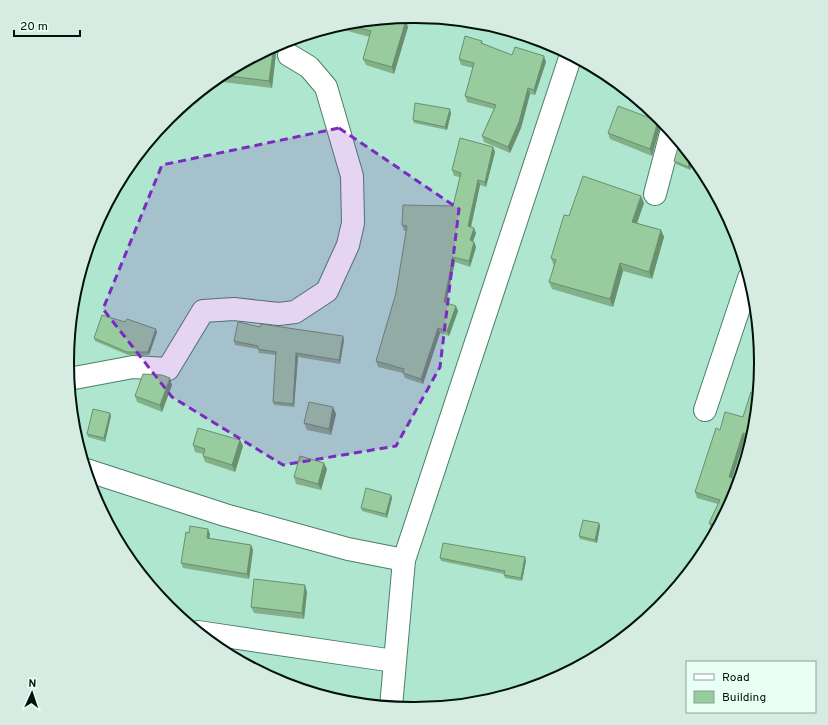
<svg xmlns="http://www.w3.org/2000/svg" width="828" height="725" font-family="Overpass,sans-serif">
  <style>
    .lines { fill: none; stroke-linecap: round; stroke-linejoin: round }
    .minor-casing { stroke: #4a7e6b; stroke-width: 24 }
    .minor { stroke: #fff; stroke-width: 22 }
    .wall { fill: #83af89 }
    .shaded-wall { fill: #6a8f6f }
    .building { fill: #98cc9f; stroke: #6a8f6f }
    .marked { fill: #7b2cbf; fill-opacity: 0.2; stroke: #7b2cbf; stroke-width: 3; stroke-dasharray: 8 5; stroke-linejoin: round }
    .rim { fill: none; stroke: #00120b; stroke-width: 2 }
  </style>
  <rect width="100%" height="100%" fill="#afe6d0"/>
  <g class="lines">
    <g class="minor-casing">
      <g id="minor">
        <path d="M655,194L671,133"/>
        <path d="M69,379L133,367L168,369L203,311L234,309L279,314L295,312L327,291L348,245L353,223L352,176L326,87L309,67L289,55"/>
        <path d="M705,410L749,278"/>
        <path d="M86,470L225,515L348,549L404,560L571,55"/>
        <path d="M198,632L394,661"/>
        <path d="M391,707L404,560"/>
      </g>
    </g>
    <use href="#minor" class="minor"/>
  </g>
  <g class="wall">
    <path d="M347,23L408,27L394,74L366,65L363,59L370,37L333,27Z"/>
    <path d="M482,41L483,44L512,55L546,62L535,95L530,94L521,128L510,153L484,142L482,136L494,109L467,102L465,96L473,68L461,65L459,59Z"/>
    <path d="M277,44L272,88L214,81L222,74Z"/>
    <path d="M451,113L447,130L414,123L413,120Z"/>
    <path d="M658,121L660,127L652,156L610,139L608,133Z"/>
    <path d="M681,145L693,159L690,170L676,164L674,161Z"/>
    <path d="M493,147L495,152L486,187L480,185L471,227L476,233L473,242H474L476,247L470,267L455,262L446,303L458,311L449,336L440,333L423,384L405,378L403,373L378,367L376,361L396,293L406,231H404L402,225L453,206L460,177L454,176L452,170Z"/>
    <path d="M644,203L637,223L661,230L664,237L652,279L623,271L613,307L552,289L549,282L554,266L551,258L569,216Z"/>
    <path d="M260,327L344,340L340,364L298,357L294,407L274,405L273,402L276,355L259,353L258,349L235,345L234,341Z"/>
    <path d="M157,332L149,355H128L95,341L94,338Z"/>
    <path d="M758,333L759,352L756,351L754,345Z"/>
    <path d="M172,385L162,412L137,402L135,396Z"/>
    <path d="M333,407L336,414L331,435L307,430L304,423Z"/>
    <path d="M111,416L105,442L88,437L87,434Z"/>
    <path d="M720,430H754L751,440L745,438L732,478L734,495L715,530L711,528L709,523L718,504L697,498L695,492Z"/>
    <path d="M240,440L243,446L235,472L205,462L203,456V454L195,452L193,445Z"/>
    <path d="M327,469L321,490L296,484L294,477Z"/>
    <path d="M391,495L392,498L387,518L362,511L361,508Z"/>
    <path d="M599,523L600,526L597,543L580,539L579,536Z"/>
    <path d="M210,534L209,538L251,545L253,550L249,579L183,568L181,563Z"/>
    <path d="M525,557L526,561L522,581L505,578L504,574L441,561L440,558Z"/>
    <path d="M307,592L304,619L254,613L251,607Z"/>
  </g>
  <g class="shaded-wall">
    <path d="M406,20L408,27L394,74L392,67Z"/>
    <path d="M277,44L272,88L269,81L274,46Z"/>
    <path d="M544,56L546,62L535,95L534,90Z"/>
    <path d="M528,88L530,94L521,128L510,153L508,147Z"/>
    <path d="M450,109L451,113L447,130L445,127Z"/>
    <path d="M658,121L660,127L652,156L650,149Z"/>
    <path d="M493,147L495,152L486,187L485,182Z"/>
    <path d="M691,157L693,159L690,170L688,167Z"/>
    <path d="M478,180L480,185L470,231L468,226Z"/>
    <path d="M641,196L644,203L635,229L632,222Z"/>
    <path d="M474,228L476,233L471,246L470,240Z"/>
    <path d="M661,230L664,237L652,279L649,272Z"/>
    <path d="M474,242L476,247L470,267L469,261Z"/>
    <path d="M453,257L455,262L445,307L444,302Z"/>
    <path d="M620,263L623,271L613,307L610,299Z"/>
    <path d="M456,306L458,311L449,336L447,331Z"/>
    <path d="M438,328L440,333L423,384L421,379Z"/>
    <path d="M156,329L157,332L149,355L148,352Z"/>
    <path d="M343,336L344,340L340,364L339,360Z"/>
    <path d="M296,353L298,357L294,407L293,404Z"/>
    <path d="M170,378L172,385L162,412L160,405Z"/>
    <path d="M333,407L336,414L331,435L329,429Z"/>
    <path d="M110,413L111,416L105,442L104,438Z"/>
    <path d="M743,433L745,438L731,482L729,477Z"/>
    <path d="M240,440L243,446L235,472L232,465Z"/>
    <path d="M324,463L327,469L321,490L318,484Z"/>
    <path d="M391,495L392,498L387,518L386,514Z"/>
    <path d="M599,523L600,526L597,543L595,540Z"/>
    <path d="M208,529L210,534L209,543L207,538Z"/>
    <path d="M251,545L253,550L249,579L247,574Z"/>
    <path d="M525,557L526,561L522,581L521,578Z"/>
    <path d="M305,585L307,592L304,619L302,613Z"/>
  </g>
  <g class="building">
    <path d="M398,18L406,20L392,67L363,59L371,31L344,24L347,23Z"/>
    <path d="M465,36L482,41L481,43L512,55L515,47L544,56L534,90L528,88L519,122L508,147L482,136L496,105L465,96L474,63L459,59Z"/>
    <path d="M274,46L269,81L221,75L222,74Z"/>
    <path d="M415,103L450,109L445,127L413,120Z"/>
    <path d="M618,106L658,121L650,149L608,133Z"/>
    <path d="M460,138L493,147L485,182L478,180L468,226L474,228L470,240L474,242L469,261L453,257L444,302L456,306L447,331L438,328L421,379L403,373L404,369L376,361L396,293L407,226L402,225L403,205L453,206L461,173L452,170Z"/>
    <path d="M679,144L681,145L691,157L688,167L674,161Z"/>
    <path d="M583,176L641,196L632,222L661,230L649,272L620,263L610,299L549,282L556,260L551,258L564,215L569,216Z"/>
    <path d="M102,315L125,322L127,319L156,329L148,352H127L94,338Z"/>
    <path d="M238,322L260,327L261,324L343,336L339,360L296,353L293,404L273,402L276,352L258,349V346L234,341Z"/>
    <path d="M758,333L759,346L754,345Z"/>
    <path d="M143,374L162,375L170,378L160,405L135,396Z"/>
    <path d="M751,392L757,394L754,430L752,435L743,433L729,477L739,480L734,495L717,526L709,523L720,500L695,492L716,428L720,430L725,412L743,417Z"/>
    <path d="M309,402L333,407L329,429L304,423Z"/>
    <path d="M93,409L110,413L104,438L87,434Z"/>
    <path d="M198,428L240,440L232,465L203,456L205,449L193,445Z"/>
    <path d="M300,456L324,463L318,484L294,477Z"/>
    <path d="M366,488L391,495L386,514L361,508Z"/>
    <path d="M583,520L599,523L595,540L579,536Z"/>
    <path d="M190,526L208,529L207,538L251,545L247,574L181,563L186,532L189,533Z"/>
    <path d="M443,543L525,557L521,578L504,575L505,571L440,558Z"/>
    <path d="M254,579L305,585L302,613L251,607Z"/>
  </g>
  <path class="marked" d="M339,128L459,209L440,367L396,446L283,465L172,397L103,309L162,165Z"/>
  <path d="M0 0H828V725H0ZM413 23H415A339 339 0 0 1 754 362V363A339 339 0 0 1 415 702H413A339 339 0 0 1 74 363V362A339 339 0 0 1 413 23Z" fill="#d6ece3" fill-rule="evenodd"/>
  <path class="rim" d="M413 23H415A339 339 0 0 1 754 362V363A339 339 0 0 1 415 702H413A339 339 0 0 1 74 363V362A339 339 0 0 1 413 23Z"/>
  <rect x="686" y="661" width="130" height="52" fill="#e9fff6" stroke="#8ca098"/>
  <rect x="694" y="674" width="20" height="6" fill="#ffffff" stroke="#8ca098"/>
  <text x="722" y="681" font-size="12" fill="#00120b">Road</text>
  <rect x="694" y="691" width="20" height="12" fill="#98cc9f" stroke="#8ca098"/>
  <text x="722" y="701" font-size="12" fill="#00120b">Building</text>
  <g transform="translate(32 693) rotate(3)" stroke="#e9fff6" stroke-width="3" paint-order="stroke">
  <path d="M0-3L7 15L0 10L-7 15Z" fill="#00120b"/>
  <text y="-6" font-size="11" font-weight="bold" text-anchor="middle" fill="#00120b">N</text>
  </g>
  <path d="M14 30v6h66v-6" fill="none" stroke="#00120b" stroke-width="2"/>
  <text x="20" y="30" font-size="12" fill="#00120b" stroke="#e9fff6" stroke-width="3" paint-order="stroke">20 m</text>
</svg>
